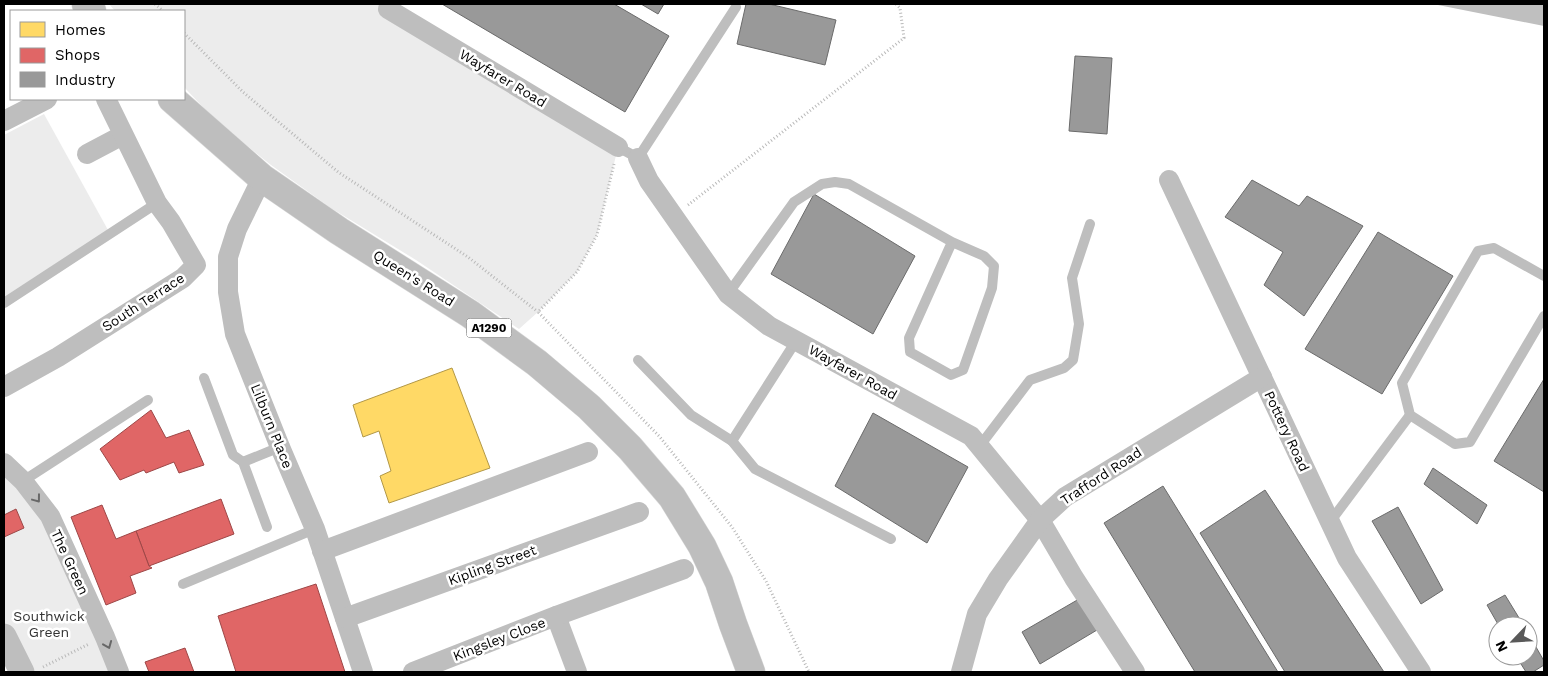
<svg xmlns="http://www.w3.org/2000/svg" width="1548" height="676" font-family="'Work Sans',sans-serif">
  <style>
    .green { fill: #ececec }
    .water { fill: #bfbfbf }
    .homes { fill: #ffd966; stroke: #b29847 }
    .shops { fill: #e06666; stroke: #9d4747 }
    .industry { fill: #999; stroke: #6b6b6b }
    .lines { fill: none; stroke-linecap: round; stroke-linejoin: round }
    .primary-casing { stroke: #dbdbdb; stroke-width: 29 }
    .path { stroke: #b9b9b9; stroke-width: 3; stroke-dasharray: 1 2.5; stroke-linecap: butt }
    .service { stroke: #bebebe; stroke-width: 10 }
    .minor { stroke: #bebebe; stroke-width: 20 }
    .tertiary { stroke: #bebebe; stroke-width: 25 }
    .primary { stroke: #bebebe; stroke-width: 28 }
    .oneway { stroke: #686868 }
    .labels { text-anchor: middle; stroke-width: 5; stroke-linejoin: round; paint-order: stroke }
    .shield { fill: #fff; stroke: #4c4c4c; stroke-width: 1 }
    .shield-label { font-size: 12px; font-weight: bold; fill: #000 }
    .street-label { font-size: 14px; fill: #000; stroke: #fff }
    .park-label { font-size: 14px; fill: #333; stroke: #fff }
  </style>
  <rect width="100%" height="100%" fill="#fff"/>
  <g class="green">
    <path d="M109,4H379L618,147L597,235L577,272L538,312L519,329L416,260L331,208L271,165L216,121L184,87V11H115Z"/>
    <path d="M44,114L108,230L4,297V135Z"/>
    <path d="M4,463L23,481L119,672H22L4,636Z"/>
  </g>
  <path class="water" d="M1433,4H1544V26Z"/>
  <path class="homes" d="M452,368L490,468L389,503L380,476L391,471L379,431L363,437L353,405Z"/>
  <g class="shops">
    <path d="M151,410L166,438L189,430L204,465L179,473L174,462L146,473L144,470L120,480L100,449Z"/>
    <path d="M221,499L234,534L149,566L136,531Z"/>
    <path d="M102,505L116,539L136,531L149,566L152,568L130,576L136,593L106,605L71,517Z"/>
    <path d="M16,509L24,528L4,537V515Z"/>
    <path d="M316,584L345,672H236L218,616Z"/>
    <path d="M185,648L194,672H149L145,662Z"/>
  </g>
  <g class="industry">
    <path d="M442,4H614L669,36L625,112Z"/>
    <path d="M641,4H664L658,14Z"/>
    <path d="M746,4H769L836,20L825,65L737,44Z"/>
    <path d="M1075,56L1112,58L1107,134L1069,131Z"/>
    <path d="M1252,180L1299,206L1307,196L1363,226L1304,316L1264,285L1283,252L1225,217Z"/>
    <path d="M814,194L915,256L873,334L771,274Z"/>
    <path d="M1378,232L1453,276L1382,394L1305,349Z"/>
    <path d="M1544,379V492L1494,461Z"/>
    <path d="M873,413L968,467L927,543L835,486Z"/>
    <path d="M1433,468L1487,505L1477,524L1424,484Z"/>
    <path d="M1163,486L1278,672H1195L1104,523Z"/>
    <path d="M1265,490L1384,672H1285L1200,533Z"/>
    <path d="M1398,507L1443,590L1421,604L1372,521Z"/>
    <path d="M1505,595L1524,626H1499L1487,605Z"/>
    <path d="M1079,599L1097,630L1040,664L1022,632Z"/>
    <path d="M1528,633L1544,661V665L1533,672H1526L1516,656H1528Z"/>
  </g>
  <g class="lines">
    <g class="primary-casing">
      <g id="primary">
        <path d="M86,4L92,11"/>
        <path d="M172,99L262,178L339,231L470,314L537,363L589,407L630,448L672,497L702,546L719,582L733,624L751,672"/>
      </g>
    </g>
    <g class="path">
      <path d="M155,4L163,11"/>
      <path d="M184,33L243,92L338,172L468,257L538,312"/>
      <path d="M614,164L597,235L577,272L538,312L659,436L732,527L766,581L809,672"/>
      <path d="M688,205L904,38L900,8L896,4"/>
      <path d="M43,667L89,644"/>
    </g>
    <g class="service">
      <path d="M618,147L638,158L736,7"/>
      <path d="M1544,276L1494,248L1478,251L1402,383L1410,415L1455,444L1470,442L1544,316"/>
      <path d="M728,294L794,202L822,184L835,182L849,184L952,242L984,256L994,266L992,288L963,370L951,375L910,352L909,338L952,242"/>
      <path d="M4,303L157,203"/>
      <path d="M638,360L691,415L732,441L796,341"/>
      <path d="M204,378L233,455L243,462L267,527"/>
      <path d="M732,441L755,469L891,539"/>
      <path d="M979,447L1030,380L1064,368L1073,360L1079,324L1072,278L1090,224"/>
      <path d="M243,462L280,447"/>
      <path d="M23,481L148,400"/>
      <path d="M1330,522L1410,415"/>
      <path d="M183,584L315,529"/>
    </g>
    <g class="minor">
      <path d="M388,9L618,147"/>
      <path d="M4,121L47,99"/>
      <path d="M87,154L123,135"/>
      <path d="M638,158L649,181L728,294L769,326L971,436L1040,520L1074,578L1135,672"/>
      <path d="M262,178L237,229L228,257V292L235,334L280,447L315,529L363,672"/>
      <path d="M1169,180L1347,558L1421,672"/>
      <path d="M4,387L58,357L183,278L196,265L171,222L157,203L106,99"/>
      <path d="M4,463L23,481L50,516L105,637L119,672"/>
      <path d="M322,551L588,452"/>
      <path d="M556,616L577,672"/>
      <path d="M345,618L639,512"/>
      <path d="M413,672L556,616L684,569"/>
      <path d="M961,672L977,614L998,579L1040,520L1065,497L1262,377"/>
    </g>
    <path class="tertiary" d="M4,636L22,672"/>
    <use href="#primary" class="primary"/>
  </g>
  <defs><path id="oneway-chevron" d="M-2-3.5L2.5 0L-2 3.5" fill="none" stroke-width="1.6" stroke-linecap="round" stroke-linejoin="round" transform="scale(1.25)"/></defs>
  <g class="oneway">
    <use href="#oneway-chevron" transform="translate(37 499) rotate(53)"/>
    <use href="#oneway-chevron" transform="translate(108 645) rotate(68)"/>
  </g>
  <g class="labels">
    <rect class="shield" x="466.5" y="318.5" width="45" height="19" rx="4"/>
    <g class="shield-label">
      <text x="489" y="332">A1290</text>
    </g>
    <g class="street-label">
      <text transform="translate(503 78) rotate(31)" y="5">Wayfarer Road</text>
      <text transform="translate(414 278) rotate(32)" y="5">Queen's Road</text>
      <text transform="translate(143 302) rotate(-33)" y="5">South Terrace</text>
      <text transform="translate(853 372) rotate(29)" y="5">Wayfarer Road</text>
      <text transform="translate(272 426) rotate(68)" y="5">Lilburn Place</text>
      <text transform="translate(1287 431) rotate(65)" y="5">Pottery Road</text>
      <text transform="translate(1101 476) rotate(-33)" y="5">Trafford Road</text>
      <text transform="translate(70 562) rotate(65)" y="5">The Green</text>
      <text transform="translate(492 565) rotate(-20)" y="5">Kipling Street</text>
      <text transform="translate(499 639) rotate(-21)" y="5">Kingsley Close</text>
    </g>
    <g class="park-label">
      <text x="49" y="621">Southwick<tspan x="49" dy="16">Green</tspan></text>
    </g>
  </g>
  <rect width="1548" height="676" fill="none" stroke="#000000" stroke-width="10"/>
  <rect x="10" y="10" width="175" height="90" fill="#ffffff" stroke="#999999"/>
  <rect x="20" y="22" width="25" height="15" fill="#ffd966" stroke="#999999"/>
  <text x="55" y="35" font-size="15" fill="#000000">Homes</text>
  <rect x="20" y="48" width="25" height="15" fill="#e06666" stroke="#999999"/>
  <text x="55" y="60" font-size="15" fill="#000000">Shops</text>
  <rect x="20" y="72" width="25" height="15" fill="#999999" stroke="#999999"/>
  <text x="55" y="85" font-size="15" fill="#000000">Industry</text>
  <g transform="translate(1513 641) rotate(245)"><circle r="24" fill="#ffffff" stroke="#999999"/>
  <path d="M0-4L9 19L0 12L-9 19Z" fill="#595959"/>
  <text y="-8" font-size="14" font-weight="bold" text-anchor="middle" fill="#000000">N</text>
  </g>
</svg>
